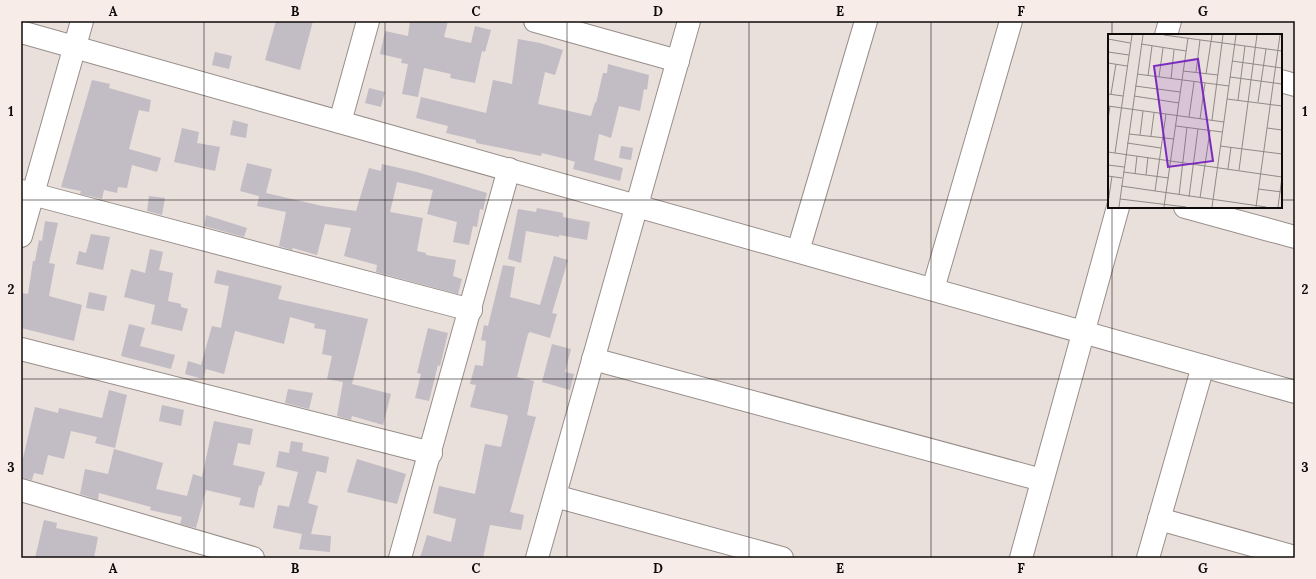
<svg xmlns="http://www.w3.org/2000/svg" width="1316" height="579" font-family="Lora,serif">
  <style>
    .building { fill: #c2bcc4 }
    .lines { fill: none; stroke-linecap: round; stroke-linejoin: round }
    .minor-casing { stroke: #988e8a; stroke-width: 24 }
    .minor { stroke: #fff; stroke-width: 22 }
    .grid { fill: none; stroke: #0e0a09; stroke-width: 1; stroke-opacity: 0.55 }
    .inset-road { fill: none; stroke: #918a87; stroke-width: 1 }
    .view { fill: #7b2cbf; fill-opacity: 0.15; stroke: #7b2cbf; stroke-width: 2 }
    .inset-edge { fill: none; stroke: #0e0a09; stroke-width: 2 }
    .neatline { fill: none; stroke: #0e0a09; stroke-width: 1.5 }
    .grid-label { font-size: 13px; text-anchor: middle; font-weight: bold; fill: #0e0a09 }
  </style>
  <rect width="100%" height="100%" fill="#e9dfdb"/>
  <g class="building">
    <path d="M276,21H313L300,70L265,60Z"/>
    <path d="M410,21H448L444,37L471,43L475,26L491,30L485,52L482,51L475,83L450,78L451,74L424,68L418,97L402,94L408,64L401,63L402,59L380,54L385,31L408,36Z"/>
    <path d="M518,39L540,43L563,50L555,75L545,72L538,104L591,116L595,102L596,103L603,73H607L608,64L649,75L647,90L644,89L640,111L619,106L611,138L599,134L594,160L623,168L620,181L573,169L575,162L566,159L542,153L541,156L476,143V140L446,133L448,126L416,118L421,97L486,113L493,80L512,84Z"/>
    <path d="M215,52L232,56L229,69L212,65Z"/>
    <path d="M92,80L110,84L109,88L151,100L149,112L139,110L129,149L161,158L157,172L132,165L127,188L118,187L117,193L104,190L102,199L80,194L81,191L61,187Z"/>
    <path d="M369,88L385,92L381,107L365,103Z"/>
    <path d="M233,120L248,124L246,138L230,135Z"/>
    <path d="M182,128L199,132L197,143L220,147L215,171L174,162Z"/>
    <path d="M621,146L633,148L631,160L619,158Z"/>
    <path d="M247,163L272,169L266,193L322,206L356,211L369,168L381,171L382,164L417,172L487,193L483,210L480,209L477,227L473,226L469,245L453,242L457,222L427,214L433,190L397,182L396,187L390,212L423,218L417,251L426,253V255L456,260L453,276L462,279L458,294L376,272L377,265L344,256L351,228L325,224L317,255L293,248L292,250L279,246L286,212L257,206L259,196L240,191Z"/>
    <path d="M149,196L165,198L162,215L147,211Z"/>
    <path d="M537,208L563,213V217L590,222L587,240L559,235V237L526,231L521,263L508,259L518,209L536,212Z"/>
    <path d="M206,215L247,228L244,237L204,226Z"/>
    <path d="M45,221L58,223L49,263L55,264L49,296L82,305L74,341L21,328V293L28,294L33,261H35L39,240L42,241Z"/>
    <path d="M91,234L110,237L103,270L76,264L79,251L86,253Z"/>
    <path d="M150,249L163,252L159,270L173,273L168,301L181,304V307L188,309L182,331L151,324L155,305L124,297L131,269L145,273Z"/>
    <path d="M554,256L568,260L552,313L557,314L550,338L530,332L528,334L517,377L534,381L527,415L536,417L510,512L524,515L521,530L490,525L483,558H420L427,535L451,542L456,519L433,513L439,486L475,494L485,444L501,447L508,417L507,415L470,407L476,385L470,384L475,365L483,366L486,341L481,340L484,325L488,326L503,265L515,267L510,297L540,305Z"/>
    <path d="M217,270L282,286L278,299L368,319L352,384L391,394L383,425L352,416L351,420L337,416L343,382L327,379L332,356L322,354L326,330L314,328L315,324L290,317L284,344L235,331L224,374L206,369L203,379L185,374L188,361L201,365L212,326L221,328L229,286L214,283Z"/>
    <path d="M89,292L107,296L104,311L86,308Z"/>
    <path d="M129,324L145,328L140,346L175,355L171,369L121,356Z"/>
    <path d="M428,328L448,333L440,366L438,365L429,401L415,398L421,374L417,373Z"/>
    <path d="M552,344L571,349L565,372L574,374L570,390L542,382Z"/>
    <path d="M288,389L313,393L309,409L285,403Z"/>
    <path d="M109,390L127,395L115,448L95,443L97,437L71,431L64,459L48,455L43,475L34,473L32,480L21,478V457L23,458L35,407L58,413L59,408L102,418Z"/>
    <path d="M162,405L184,410L181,426L159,421Z"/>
    <path d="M214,421L253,429L250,445L238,443L233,465L265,472L261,486L259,485L254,508L239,505L241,498L206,490L196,528L180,524L182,517L150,510L151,507L99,493L98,500L80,494L85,469L108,474L114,449L163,463L156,489L187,496L193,474L202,477Z"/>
    <path d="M291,441L303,443L302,451L329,457L326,473L317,471L316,473L308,503L318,506L311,534L331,536L330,552L299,549L302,534L273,528L278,505L289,507L298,472L276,467L279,451L289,453Z"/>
    <path d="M357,459L406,474L397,504L347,492Z"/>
    <path d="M44,520L57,523L56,528L98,537L94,558H35Z"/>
  </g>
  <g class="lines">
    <g class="minor-casing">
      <g id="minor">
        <path d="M535,21L678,61"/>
        <path d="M21,32L1295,392"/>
        <path d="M1166,35L1170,21"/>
        <path d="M1281,81L1295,85"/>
        <path d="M340,122L368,21"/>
        <path d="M21,191L471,310"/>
        <path d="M1185,207L1295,237"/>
        <path d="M21,236L82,21"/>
        <path d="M798,251L866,21"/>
        <path d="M933,289L1011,21"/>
        <path d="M21,349L431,453"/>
        <path d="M593,359L1042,480"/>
        <path d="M21,490L253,558"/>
        <path d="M555,496L782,558"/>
        <path d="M1159,519L1295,557"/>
        <path d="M400,558L509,169"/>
        <path d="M537,558L689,21"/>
        <path d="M1021,558L1118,207"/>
        <path d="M1148,558L1203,366"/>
      </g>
    </g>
    <use href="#minor" class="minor"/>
  </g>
  <path class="grid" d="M204,21V558M385,21V558M567,21V558M749,21V558M931,21V558M1112,21V35M21,200H1109M1281,200H1295M1112,207V558M21,379H1295"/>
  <g transform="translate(1108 34)">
    <rect width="174" height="174" fill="#e9dfdb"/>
    <path class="inset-road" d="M56,1L174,17M0,5L22,9M33,10L78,17M0,18L21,21M124,27L174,34M0,29L19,32M75,37L110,41M88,38L92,6M29,40L121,52M98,40L104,1M40,42L44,12M51,43L55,14M122,43L174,50M63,45L66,16M27,52L72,58M0,60L15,62M3,60L8,30M26,62L71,69M119,65L174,72M130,66L137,12M150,68L158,15M0,72L116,88M81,83L86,48M0,85L2,72M92,85L97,49M104,86L115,1M68,92L114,98M159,94L174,96M21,100L66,105M32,101L35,77M43,102L46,79M19,109L53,114M112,112L174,120M0,118L174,143M7,119L24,1M0,131L16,133M120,135L123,113M131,136L149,1M15,138L61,144M27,140L29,122M38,141L40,123M0,142L14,144M13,152L158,173M150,155L174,158M47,157L58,80M71,161L79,93M81,163L90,95M92,164L102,97M12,165L78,173M0,169L4,142M11,173L35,1M56,173L80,4M104,173L128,1M148,173L172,1M170,173L174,143"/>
    <path class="view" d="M90,25L105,127L60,133L46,32Z"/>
    <rect width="174" height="174" class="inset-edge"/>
  </g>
  <rect width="1316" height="579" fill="none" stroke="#f7ece8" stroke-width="44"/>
  <rect x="22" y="22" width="1272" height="535" class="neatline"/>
  <g class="grid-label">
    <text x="113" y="16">A</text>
    <text x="295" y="16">B</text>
    <text x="476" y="16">C</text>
    <text x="658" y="16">D</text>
    <text x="840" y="16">E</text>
    <text x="1021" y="16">F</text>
    <text x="1203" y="16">G</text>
    <text x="11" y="116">1</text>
    <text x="1305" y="116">1</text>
    <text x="11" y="294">2</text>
    <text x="1305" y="294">2</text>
    <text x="11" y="472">3</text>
    <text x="1305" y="472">3</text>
    <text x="113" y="573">A</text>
    <text x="295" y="573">B</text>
    <text x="476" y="573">C</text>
    <text x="658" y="573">D</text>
    <text x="840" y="573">E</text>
    <text x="1021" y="573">F</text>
    <text x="1203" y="573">G</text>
  </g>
</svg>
